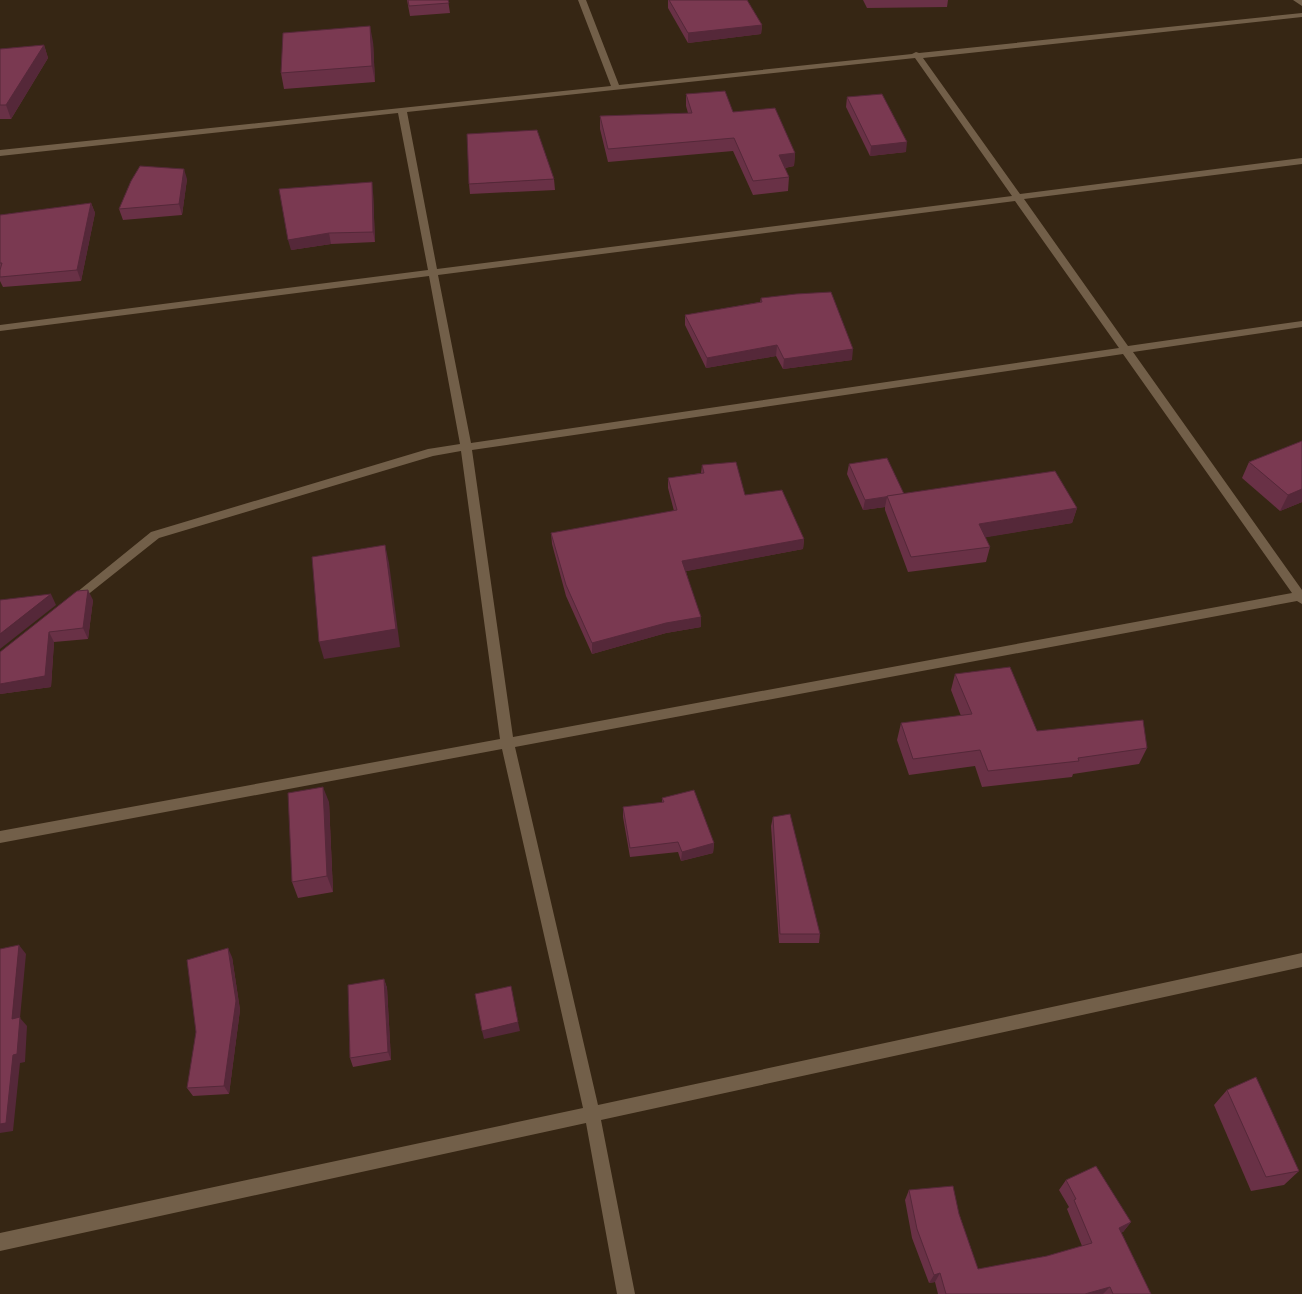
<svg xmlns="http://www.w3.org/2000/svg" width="1302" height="1294" font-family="'Public Sans',sans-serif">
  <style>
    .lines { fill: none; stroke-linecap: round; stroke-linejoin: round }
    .minor { fill: #725f49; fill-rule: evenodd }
    .wall { fill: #693146 }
    .shaded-wall { fill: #552839 }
    .building { fill: #7a3951; stroke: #552839 }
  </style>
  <rect width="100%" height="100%" fill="#362614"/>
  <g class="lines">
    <g class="minor">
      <path d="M578,0H586L619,85L912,54L916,52L919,53L1302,13V17L923,58L1020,194L1302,158V164L1024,199L1128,346L1302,321V327L1133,352L1302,590V604L1297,601L515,747L598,1105L1302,953V967L601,1120L635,1294H617L586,1123L0,1251V1233L583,1108L502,749L0,843V831L500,739L461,451L433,456L159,538L76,604H68L66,601L151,532L428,449L460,444L429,276L0,331V325L428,270L398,113L0,156V150L611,86ZM915,58L1012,196L437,269L407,112ZM1015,201L1119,348L471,443L438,275ZM1123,354L1292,593L513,737L472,450Z"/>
      <path d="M1293,0H1302V6Z"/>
    </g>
  </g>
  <g class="wall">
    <path d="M407,0H448L450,13L410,16Z"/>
    <path d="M668,0H747L762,25L761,34L688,43L668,8Z"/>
    <path d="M863,0H948L947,7L867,8Z"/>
    <path d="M373,42L375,82L284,89L281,73Z"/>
    <path d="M44,45L48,58L11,119H0V49Z"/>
    <path d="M686,94L733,112L795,153L794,166L785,168L789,177L788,191L753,195L733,151L608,162L600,129V116L688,113L686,106Z"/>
    <path d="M847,97L906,152L870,156L846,107Z"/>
    <path d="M187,179L182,215L123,220L119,209Z"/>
    <path d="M554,179L555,190L470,194L469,184Z"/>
    <path d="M373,192L375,242L331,244L291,250Z"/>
    <path d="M91,203L95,213L81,281L3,287L0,281V215Z"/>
    <path d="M761,298L852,360L783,369L776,356L706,368L685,325V315L760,302Z"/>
    <path d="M1302,441V502L1280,511L1242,478L1249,462Z"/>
    <path d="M849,464L904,494L1077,508L1072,523L985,537L990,547L986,562L908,572L885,510V507L863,510L847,474Z"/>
    <path d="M702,465L745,495L804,539L803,549L686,571L701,627L666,633L592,654L566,596L552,544L551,533L674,511L668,488V478L701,473Z"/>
    <path d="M93,600L88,639L54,642L51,687L0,694V652Z"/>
    <path d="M955,674L1037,731L1147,748L1139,764L1073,774L1072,777L982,787L975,766L909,775L897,740L901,723L961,716L951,690Z"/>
    <path d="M662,798L714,843L713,853L681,861L678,852L630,857L623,817V807L662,803Z"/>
    <path d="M329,802L333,892L298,898L292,882Z"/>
    <path d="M773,817L820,934L819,943H779L771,826Z"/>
    <path d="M232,957L240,1010L229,1094L193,1096L187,1088Z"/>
    <path d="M384,979L387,988L391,1060L353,1067L350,1058Z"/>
    <path d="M1227,1090L1299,1171L1284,1185L1251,1191L1214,1105Z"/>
    <path d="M1066,1180L1131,1222L1123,1232H1121L1151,1294H938L935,1282L929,1283L912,1238L905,1200L909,1190L959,1214L978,1269L1047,1256L1082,1246L1067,1209L1069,1207L1059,1190Z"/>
  </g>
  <g class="shaded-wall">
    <path d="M762,25L761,34L688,43V33Z"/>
    <path d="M370,26L373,42L375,82L372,66Z"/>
    <path d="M44,45L48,58L11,119L6,105Z"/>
    <path d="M907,142L906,152L870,156L871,146Z"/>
    <path d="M795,153L794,166L778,169L779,155Z"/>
    <path d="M184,169L187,179L182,215L179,204Z"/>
    <path d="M372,182L373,192L375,242L373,232Z"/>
    <path d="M91,203L95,213L81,281L77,270Z"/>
    <path d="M329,233L331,244L291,250L288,240Z"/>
    <path d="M777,345L776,356L706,368L707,358Z"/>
    <path d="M853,349L852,360L783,369L784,359Z"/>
    <path d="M1302,489V502L1280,511L1288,495Z"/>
    <path d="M887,497L885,507L863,510L865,500Z"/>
    <path d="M1077,508L1072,523L976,539L979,524Z"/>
    <path d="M804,539L803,549L682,572V561Z"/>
    <path d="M385,545L389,563L400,647L324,659L319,642Z"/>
    <path d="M88,590L93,600L88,639L83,628Z"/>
    <path d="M51,594L56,605L0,649V634Z"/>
    <path d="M701,617V627L666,633L592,654V643L666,623Z"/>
    <path d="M49,632L54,642L51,687L0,694V684Z"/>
    <path d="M323,787L329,802L333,892L327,876Z"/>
    <path d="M714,843L713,853L681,861L682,852Z"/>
    <path d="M19,945L26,954L20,1018L27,1026L25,1062L20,1063L13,1131L0,1133V1124L12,1019Z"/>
    <path d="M228,948L232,957L240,1010L229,1094L224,1086Z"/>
    <path d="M384,979L387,988L391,1060L388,1052Z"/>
    <path d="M518,1022L520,1031L484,1039L482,1031Z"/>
    <path d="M1131,1222L1123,1232L1111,1237L1119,1228Z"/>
    <path d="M940,1273L935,1282L929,1283L934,1275Z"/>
    <path d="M1110,1287L1103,1294H1085Z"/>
  </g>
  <g class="building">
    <path d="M408,0H448L449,3L409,6Z"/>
    <path d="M669,0H747L762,25L688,33Z"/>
    <path d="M370,26L372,66L281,73L283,33Z"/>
    <path d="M44,45L6,105H0V49Z"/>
    <path d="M725,91L733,112L775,108L795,153L779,155L789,177L753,181L734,138L608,149L600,116L692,113L686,94Z"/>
    <path d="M882,94L907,142L871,146L847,97Z"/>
    <path d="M537,130L554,179L469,184L467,134Z"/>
    <path d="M140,166L184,169L179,204L119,209L131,181Z"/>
    <path d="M372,182L373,232L329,233L288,240L279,189Z"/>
    <path d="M91,203L77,270L0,277V270L2,263H0V215Z"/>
    <path d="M831,292L853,349L784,359L777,345L707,358L685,315L762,302L761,298L796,294Z"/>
    <path d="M1302,441V489L1288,495L1249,462Z"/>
    <path d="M887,458L904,494L865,500L849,464Z"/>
    <path d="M736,462L745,495L782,490L804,539L682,561L701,617L666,623L592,643L566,585L551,533L677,510L668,478L704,473L702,465Z"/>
    <path d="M1055,471L1077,508L979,524L990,547L911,557L887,496Z"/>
    <path d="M385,545L396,629L319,642L312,557Z"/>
    <path d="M88,590L83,628L49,632L45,676L0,684V652L77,591Z"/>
    <path d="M51,594L0,634V600Z"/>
    <path d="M1010,667L1037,731L1143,720L1147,748L1078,758L1079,761L988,771L980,750L913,759L901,723L972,714L955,674Z"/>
    <path d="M323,787L327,876L292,882L288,793Z"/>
    <path d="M694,790L714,843L682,852L678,842L630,848L623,807L664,802L662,798Z"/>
    <path d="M790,814L820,934H780L773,817Z"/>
    <path d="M19,945L12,1019L20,1017L17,1054L13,1055L6,1123L0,1124V949Z"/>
    <path d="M228,948L236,1001L224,1086L187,1088L196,1032L187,960Z"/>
    <path d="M384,979L388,1052L350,1058L348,985Z"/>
    <path d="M511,986L518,1022L482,1031L475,994Z"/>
    <path d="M1256,1077L1299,1171L1266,1177L1227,1090Z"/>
    <path d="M1096,1166L1131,1222L1119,1228L1151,1294H1113L1110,1287L1085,1294H946L940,1273L934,1275L917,1229L909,1190L953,1186L959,1214L978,1269L1047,1256L1092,1243L1074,1200L1076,1199L1066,1180Z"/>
  </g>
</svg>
